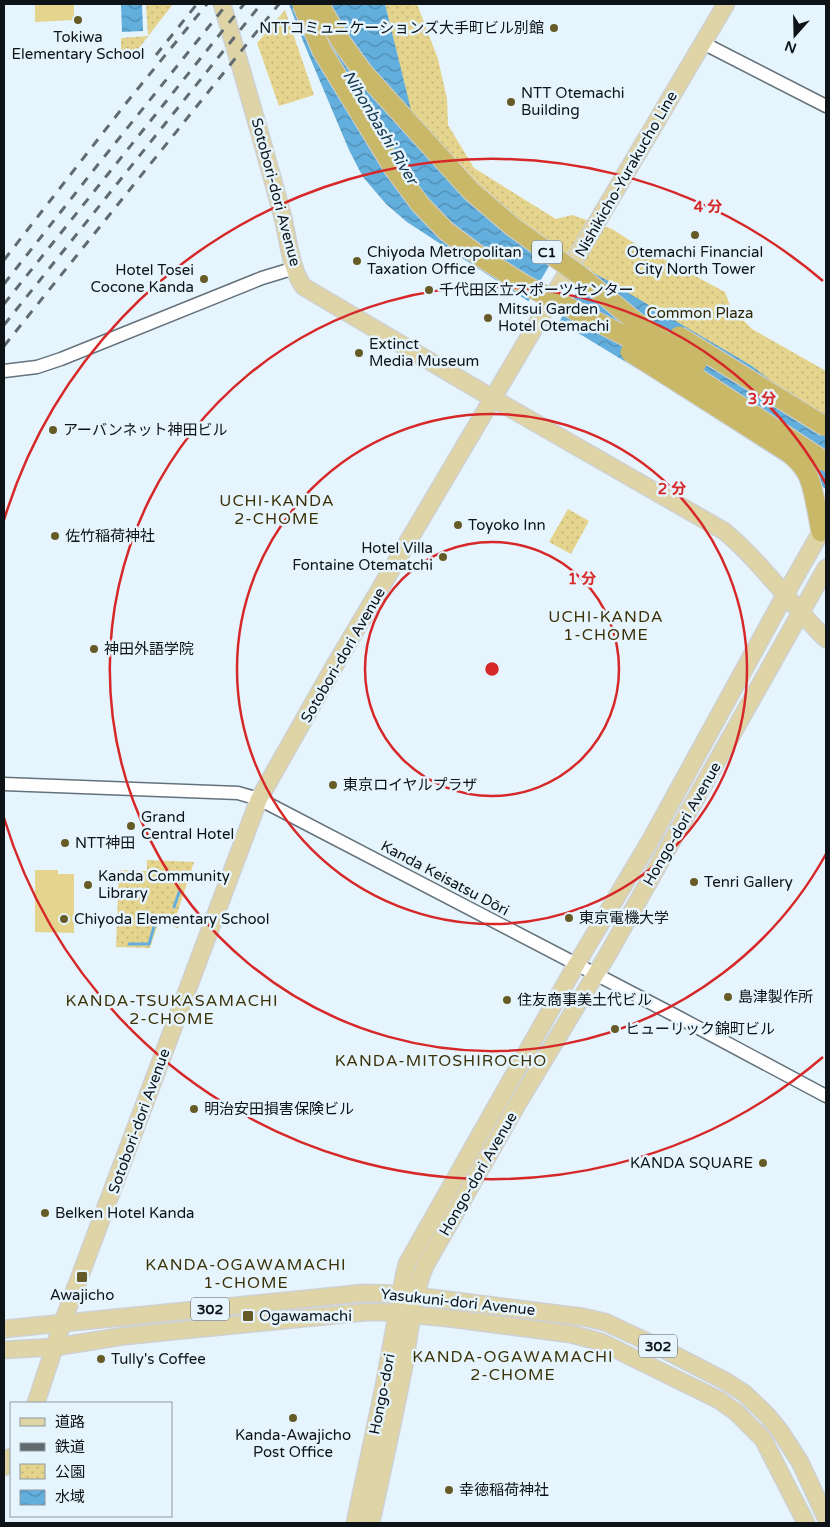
<svg xmlns="http://www.w3.org/2000/svg" width="830" height="1527" font-family="'Varela Round','Noto Sans JP',sans-serif">
  <style>
    .park { fill: url(#park-dots) }
    .garden { fill: #e4d48e }
    .water { fill: url(#water-waves) }
    .pier { fill: #e6f4fd }
    .lines { fill: none; stroke-linecap: round; stroke-linejoin: round }
    .stream { stroke: #62aedc; stroke-width: 3 }
    .minor-casing { stroke: #64727c; stroke-width: 15 }
    .major-casing { stroke: #cfd0d0; stroke-width: 19 }
    .highway-casing { stroke: #cfd0d0; stroke-width: 21 }
    .minor { stroke: #fff; stroke-width: 12 }
    .major { stroke: #dfd4a5; stroke-width: 16 }
    .highway { stroke: #cab869; stroke-width: 19 }
    .rail { stroke: #606a6f; stroke-width: 3; stroke-dasharray: 9 9; stroke-linecap: butt }
    .highway-bridge-casing { stroke: #cfd0d0; stroke-width: 21; stroke-linecap: butt }
    .highway-bridge { stroke: #cab869; stroke-width: 19 }
    .ring { fill: none; stroke: #d62828; stroke-width: 2.5 }
    .poi-dot { fill: #665b27; stroke: #e6f4fd; stroke-width: 2 }
    .labels { text-anchor: middle; stroke-width: 5; stroke-linejoin: round; paint-order: stroke }
    .shield { fill: #e6f4fd; stroke: #4e565b; stroke-width: 1 }
    .shield-label { font-size: 14px; font-weight: bold; fill: #0d1316 }
    .poi-label { font-size: 15px; fill: #0d1316; stroke: #e6f4fd; text-anchor: start }
    .street-label { font-size: 15px; fill: #0d1316; stroke: #e6f4fd }
    .park-label { font-size: 15px; fill: #312905; stroke: #e6f4fd }
    .water-label { font-size: 16px; font-style: italic; fill: #16374b; stroke: #e6f4fd }
    .neighbourhood-label { font-size: 16px; letter-spacing: 1px; fill: #3b3207; stroke: #e6f4fd }
    .centre { fill: #d62828; stroke: #e6f4fd; stroke-width: 2.5 }
    .ring-label { font-size: 15px; text-anchor: middle; font-weight: bold; fill: #d62828; stroke: #e6f4fd; stroke-width: 5; stroke-linejoin: round; paint-order: stroke }
  </style>
  <defs>
    <pattern id="park-dots" width="8" height="8" patternUnits="userSpaceOnUse" patternTransform="scale(1.25)"><rect width="8" height="8" fill="#e4d48e"/><path d="M2 2h.1M6 6h.1" fill="none" stroke="#c2b57a" stroke-width="1.8" stroke-linecap="round"/></pattern>
    <pattern id="water-waves" width="16" height="10" patternUnits="userSpaceOnUse" patternTransform="scale(1.25)"><rect width="16" height="10" fill="#62aedc"/><path d="M0 5q4-4 8 0t8 0" fill="none" stroke="#4f8cb1"/></pattern>
  </defs>
  <rect width="100%" height="100%" fill="#e6f4fd"/>
  <g class="park">
    <path d="M146,4H173L132,57H121V38L148,36Z"/>
    <path d="M385,4H417L438,59L447,99L448,125L474,168L556,219L572,215L612,229L634,243L725,292L731,308L752,329L826,371V427L540,247L418,144Z"/>
    <path d="M285,10L314,95L279,106L257,43Z"/>
    <path d="M568,509L589,521L571,554L549,542Z"/>
    <path d="M147,860L194,862L177,914L182,917L178,928L159,921L150,948L116,947L119,870L147,871Z"/>
  </g>
  <g class="garden">
    <path d="M35,4H74V20L35,22Z"/>
    <path d="M35,870H58V874H74V933L35,932Z"/>
  </g>
  <g class="water">
    <path d="M121,4H142L143,31L122,32Z"/>
    <path d="M289,4H385L414,122L426,153L549,250L603,278L752,366L826,424V489L649,376L560,322L407,222L386,204L363,177L349,150L303,41Z"/>
  </g>
  <path class="pier" d="M557,252L590,269L558,324L527,304Z"/>
  <g class="lines">
    <g class="stream">
      <path d="M174,907L180,890"/>
      <path d="M129,944H149L156,920"/>
    </g>
    <g class="minor-casing">
      <g id="minor">
        <path d="M703,43L826,106"/>
        <path d="M4,371L37,367L61,359L262,278L295,268"/>
        <path d="M4,784L238,793L259,799L678,1017L826,1096"/>
      </g>
    </g>
    <g class="major-casing">
      <g id="major">
        <path d="M222,4C243,74 263,143 282,214C288,235 290,270 304,287L492,398L724,531C762,563 790,604 826,639"/>
        <path d="M4,1329L364,1293L400,1294L583,1317L605,1322L667,1351L725,1381L744,1393L767,1415L780,1431L800,1462L826,1518"/>
        <path d="M4,1350L55,1347L124,1336L366,1312H382L448,1318L571,1334L601,1342L719,1400L736,1412L763,1439L806,1523"/>
        <path d="M36,1403L62,1324L259,799L332,670L726,4"/>
        <path d="M4,1467L11,1457"/>
        <path d="M355,1523L384,1386L404,1276L407,1264L576,965L650,841L785,595L826,523"/>
        <path d="M371,1523C382,1471 394,1419 404,1366C410,1333 412,1297 425,1266L518,1103L608,954L826,568"/>
      </g>
    </g>
    <g class="highway-casing">
      <path id="highway" d="M816,505L821,532"/>
    </g>
    <use href="#minor" class="minor"/>
    <use href="#major" class="major"/>
    <use href="#highway" class="highway"/>
    <g class="rail">
      <path d="M156,55L197,4"/>
      <path d="M4,260L127,102L207,4"/>
      <path d="M4,284L100,162L227,4"/>
      <path d="M4,304L244,4"/>
      <path d="M4,325L261,4"/>
      <path d="M4,346L279,4"/>
    </g>
    <g class="highway-bridge-casing">
      <g id="highway-bridge">
        <path d="M302,4L322,51L394,169L420,204L446,231L482,258L525,285L625,336L674,363L826,462"/>
        <path d="M319,4L342,43L363,72L471,191L513,227L582,277L636,322L697,363"/>
        <path d="M679,336L826,427"/>
        <path d="M630,352L789,453C809,469 811,481 816,505"/>
      </g>
    </g>
    <use href="#highway-bridge" class="highway-bridge"/>
  </g>
  <g class="ring">
    <circle cx="492" cy="669" r="127"/>
    <circle cx="492" cy="669" r="255"/>
    <path d="M826 854A382 382 0 1 1 826 484"/>
    <path d="M823 1057A510 510 0 0 1 4 818M4 520A510 510 0 0 1 823 281"/>
  </g>
  <g class="poi-dot">
    <circle cx="78" cy="20" r="5"/>
    <circle cx="554" cy="28" r="5"/>
    <circle cx="511" cy="102" r="5"/>
    <circle cx="695" cy="235" r="5"/>
    <circle cx="357" cy="261" r="5"/>
    <circle cx="204" cy="279" r="5"/>
    <circle cx="429" cy="290" r="5"/>
    <circle cx="488" cy="318" r="5"/>
    <circle cx="359" cy="353" r="5"/>
    <circle cx="53" cy="430" r="5"/>
    <circle cx="458" cy="525" r="5"/>
    <circle cx="55" cy="536" r="5"/>
    <circle cx="443" cy="557" r="5"/>
    <circle cx="94" cy="649" r="5"/>
    <circle cx="333" cy="785" r="5"/>
    <circle cx="131" cy="826" r="5"/>
    <circle cx="65" cy="843" r="5"/>
    <circle cx="694" cy="882" r="5"/>
    <circle cx="88" cy="885" r="5"/>
    <circle cx="569" cy="918" r="5"/>
    <circle cx="64" cy="919" r="5"/>
    <circle cx="728" cy="997" r="5"/>
    <circle cx="507" cy="1000" r="5"/>
    <circle cx="615" cy="1029" r="5"/>
    <circle cx="194" cy="1109" r="5"/>
    <circle cx="763" cy="1163" r="5"/>
    <circle cx="45" cy="1213" r="5"/>
    <rect x="76" y="1271" width="12" height="12" rx="2.5"/>
    <rect x="242" y="1310" width="12" height="12" rx="2.5"/>
    <circle cx="101" cy="1359" r="5"/>
    <circle cx="293" cy="1418" r="5"/>
    <circle cx="449" cy="1490" r="5"/>
  </g>
  <g class="labels">
    <g class="shield">
      <rect x="532" y="240.5" width="30" height="23" rx="4"/>
      <rect x="191" y="1297.5" width="38" height="23" rx="4"/>
      <rect x="639" y="1334.5" width="38" height="23" rx="4"/>
    </g>
    <g class="shield-label">
      <text x="547" y="257">C1</text>
      <text x="210" y="1314">302</text>
      <text x="658" y="1351">302</text>
    </g>
    <g class="poi-label">
      <text x="544" y="33" text-anchor="end">NTTコミュニケーションズ大手町ビル別館</text>
      <text x="78" y="42" text-anchor="middle">Tokiwa<tspan x="78" dy="17">Elementary School</tspan></text>
      <text x="521" y="98">NTT Otemachi<tspan x="521" dy="17">Building</tspan></text>
      <text x="367" y="257">Chiyoda Metropolitan<tspan x="367" dy="17">Taxation Office</tspan></text>
      <text x="695" y="257" text-anchor="middle">Otemachi Financial<tspan x="695" dy="17">City North Tower</tspan></text>
      <text x="194" y="275" text-anchor="end">Hotel Tosei<tspan x="194" dy="17">Cocone Kanda</tspan></text>
      <text x="439" y="295">千代田区立スポーツセンター</text>
      <text x="498" y="314">Mitsui Garden<tspan x="498" dy="17">Hotel Otemachi</tspan></text>
      <text x="369" y="349">Extinct<tspan x="369" dy="17">Media Museum</tspan></text>
      <text x="63" y="435">アーバンネット神田ビル</text>
      <text x="468" y="530">Toyoko Inn</text>
      <text x="65" y="541">佐竹稲荷神社</text>
      <text x="433" y="553" text-anchor="end">Hotel Villa<tspan x="433" dy="17">Fontaine Otematchi</tspan></text>
      <text x="104" y="654">神田外語学院</text>
      <text x="343" y="790">東京ロイヤルプラザ</text>
      <text x="141" y="822">Grand<tspan x="141" dy="17">Central Hotel</tspan></text>
      <text x="75" y="848">NTT神田</text>
      <text x="98" y="881">Kanda Community<tspan x="98" dy="17">Library</tspan></text>
      <text x="704" y="887">Tenri Gallery</text>
      <text x="579" y="923">東京電機大学</text>
      <text x="74" y="924">Chiyoda Elementary School</text>
      <text x="738" y="1002">島津製作所</text>
      <text x="517" y="1005">住友商事美土代ビル</text>
      <text x="625" y="1034">ヒューリック錦町ビル</text>
      <text x="204" y="1114">明治安田損害保険ビル</text>
      <text x="753" y="1168" text-anchor="end">KANDA SQUARE</text>
      <text x="55" y="1218">Belken Hotel Kanda</text>
      <text x="82" y="1300" text-anchor="middle">Awajicho</text>
      <text x="259" y="1321">Ogawamachi</text>
      <text x="111" y="1364">Tully's Coffee</text>
      <text x="293" y="1440" text-anchor="middle">Kanda-Awajicho<tspan x="293" dy="17">Post Office</tspan></text>
      <text x="459" y="1495">幸徳稲荷神社</text>
    </g>
    <g class="street-label">
      <text transform="translate(626 174) rotate(-60)" y="5">Nishikicho-Yurakucho Line</text>
      <text transform="translate(276 192) rotate(75)" y="5">Sotobori-dori Avenue</text>
      <text transform="translate(343 655) rotate(-60)" y="5">Sotobori-dori Avenue</text>
      <text transform="translate(682 824) rotate(-60)" y="5">Hongo-dori Avenue</text>
      <text transform="translate(445 878) rotate(28)" y="5">Kanda Keisatsu Dōri</text>
      <text transform="translate(139 1121) rotate(-70)" y="5">Sotobori-dori Avenue</text>
      <text transform="translate(478 1174) rotate(-60)" y="5">Hongo-dori Avenue</text>
      <text transform="translate(458 1302) rotate(6)" y="5">Yasukuni-dori Avenue</text>
      <text transform="translate(382 1394) rotate(-79)" y="5">Hongo-dori</text>
    </g>
    <g class="park-label">
      <text x="700" y="318">Common Plaza</text>
    </g>
    <g class="water-label">
      <text transform="translate(381 127) rotate(59)" y="6">Nihonbashi River</text>
    </g>
    <g class="neighbourhood-label">
      <text x="277" y="506">UCHI-KANDA<tspan x="277" dy="18">2-CHOME</tspan></text>
      <text x="606" y="622">UCHI-KANDA<tspan x="606" dy="18">1-CHOME</tspan></text>
      <text x="172" y="1006">KANDA-TSUKASAMACHI<tspan x="172" dy="18">2-CHOME</tspan></text>
      <text x="441" y="1066">KANDA-MITOSHIROCHO</text>
      <text x="246" y="1270">KANDA-OGAWAMACHI<tspan x="246" dy="18">1-CHOME</tspan></text>
      <text x="513" y="1362">KANDA-OGAWAMACHI<tspan x="513" dy="18">2-CHOME</tspan></text>
    </g>
  </g>
  <circle cx="492" cy="669" r="8" class="centre"/>
  <g class="ring-label">
    <text x="708" y="212">4 分</text>
    <text x="762" y="404">3 分</text>
    <text x="672" y="494">2 分</text>
    <text x="582" y="584">1 分</text>
  </g>
  <rect width="830" height="1527" fill="none" stroke="#0d1316" stroke-width="10"/>
  <rect x="10" y="1402" width="162" height="115" fill="#e6f4fd" stroke="#8f9aa1"/>
  <rect x="20" y="1418" width="25" height="8" fill="#dfd4a5" stroke="#8f9aa1"/>
  <text x="55" y="1427" font-size="15" fill="#0d1316">道路</text>
  <rect x="20" y="1443" width="25" height="8" fill="#606a6f" stroke="#8f9aa1"/>
  <text x="55" y="1452" font-size="15" fill="#0d1316">鉄道</text>
  <rect x="20" y="1464" width="25" height="15" fill="url(#park-dots)" stroke="#8f9aa1"/>
  <text x="55" y="1477" font-size="15" fill="#0d1316">公園</text>
  <rect x="20" y="1490" width="25" height="15" fill="url(#water-waves)" stroke="#8f9aa1"/>
  <text x="55" y="1502" font-size="15" fill="#0d1316">水域</text>
  <g transform="translate(795 35) rotate(200)" stroke="#e6f4fd" stroke-width="4" paint-order="stroke">
  <path d="M0-4L9 19L0 12L-9 19Z" fill="#0d1316"/>
  <text y="-8" font-size="14" font-weight="bold" text-anchor="middle" fill="#0d1316">N</text>
  </g>
</svg>
